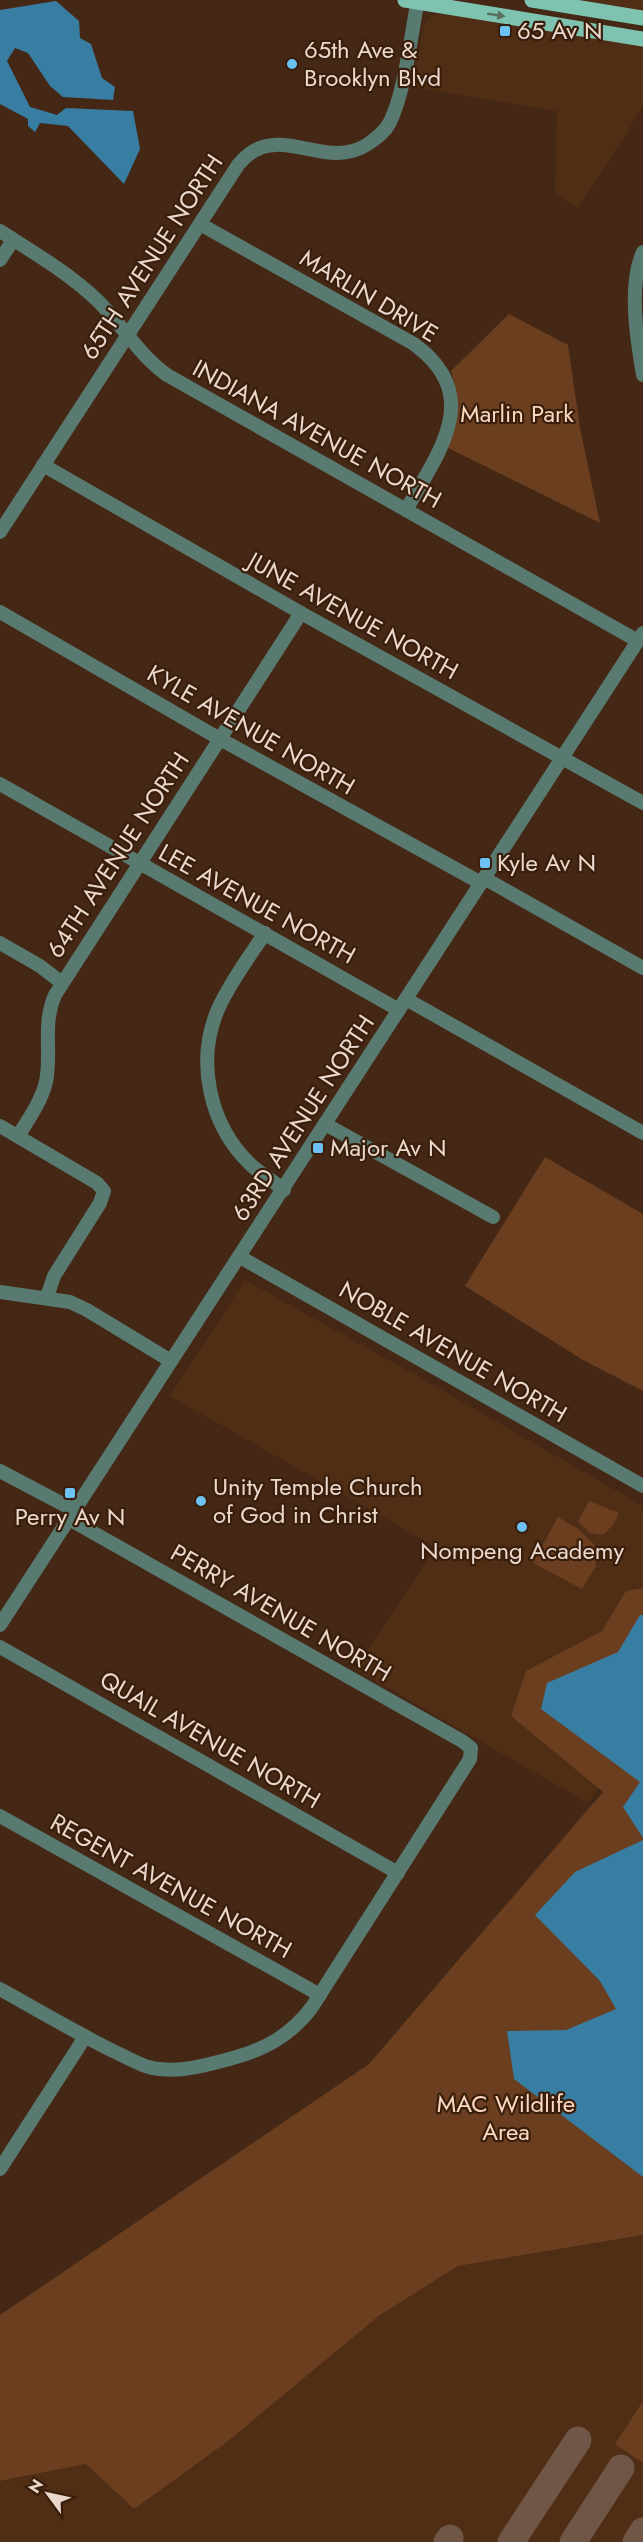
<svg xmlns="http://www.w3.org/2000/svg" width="643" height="2542" font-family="Jost,sans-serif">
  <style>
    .built { fill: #502e16 }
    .green { fill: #6a3e1f }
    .water { fill: #387da2 }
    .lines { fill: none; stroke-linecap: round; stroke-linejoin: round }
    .taxiway { stroke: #705646; stroke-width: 27 }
    .minor { stroke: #597a70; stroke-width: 14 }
    .major { stroke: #7dc3b0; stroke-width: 15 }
    .oneway { fill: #5b705e }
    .poi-dot { fill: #6cc2f3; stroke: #391e0b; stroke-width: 2 }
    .labels { text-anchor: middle; stroke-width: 4.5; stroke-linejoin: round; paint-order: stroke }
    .poi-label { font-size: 24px; fill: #ebd8cd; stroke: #391e0b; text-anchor: start }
    .street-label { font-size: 24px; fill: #ebd8cd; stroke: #391e0b }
    .park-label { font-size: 24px; fill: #f9d7c1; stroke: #391e0b }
  </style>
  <rect width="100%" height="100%" fill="#442815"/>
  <g class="built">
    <path d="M578,0H643V12Z"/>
    <path d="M439,13L643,44V107L578,208L555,194L557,111L411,87L424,24L431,16Z"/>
    <path d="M245,1280L421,1378L643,1506V1720L588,1803L355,1669L436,1547L170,1396Z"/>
    <path d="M643,2235V2401L615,2444L643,2463V2542H0V2481L86,2464L134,2509L227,2442L380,2315L458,2266Z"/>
  </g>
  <g class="green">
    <path d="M509,314L568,345L580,428L600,523L448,448C460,415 460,404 451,371Z"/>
    <path d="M545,1157L643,1214V1391L583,1360L465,1286Z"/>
    <path d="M589,1501L619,1513L614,1524L603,1535L590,1533L578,1522Z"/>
    <path d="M558,1517L578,1529L594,1544L596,1566L582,1589L533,1563Z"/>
    <path d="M643,1588V2235L458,2266L380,2315L227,2442L134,2509L86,2464L0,2481V2315L369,2064L603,1792L511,1716L526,1671L602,1631L626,1591Z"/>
    <path d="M643,2401V2463L615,2444Z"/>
  </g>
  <g class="water">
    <path d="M56,1L79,21L80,38L91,44L102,78L115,87L113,100L63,97L50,86L28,53L15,48L7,61L30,107L57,115L66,108L133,111L140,149L124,184L68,126L40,123L35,132L28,126V119L0,104V10Z"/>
    <path d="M640,1615H643V1838L623,1807L640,1782L541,1709L547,1683L618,1652Z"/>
    <path d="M643,1840V2177L514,2079L507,2031L566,2030L616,2009L600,1981L535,1915L575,1872Z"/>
  </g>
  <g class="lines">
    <g class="taxiway">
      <path d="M447,2542L450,2538"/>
      <path d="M511,2542L578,2440"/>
      <path d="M573,2542L621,2468"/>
      <path d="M636,2542L643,2531"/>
    </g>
    <g class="minor">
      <path d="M200,224L414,344C485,396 438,453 406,510"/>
      <path d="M0,231C34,253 69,273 98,301C123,326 139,355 167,375L638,641"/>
      <path d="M643,252C628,285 637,340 643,375"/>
      <path d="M0,260L13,240"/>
      <path d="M43,465L301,613L643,803"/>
      <path d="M0,532L238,165C244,158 251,151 260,148C295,135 331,168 368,144C377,138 385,132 390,122C405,92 411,34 418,0"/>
      <path d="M0,612L220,739L481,883"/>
      <path d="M0,784L399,1010"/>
      <path d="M484,878L643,968"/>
      <path d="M265,933C249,957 231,981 219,1007C195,1060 209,1125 251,1165C261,1174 273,1181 284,1190"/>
      <path d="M0,943L40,966L62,983"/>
      <path d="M406,999L643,1133"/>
      <path d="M325,1124L493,1217"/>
      <path d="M0,1126L97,1183L104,1191L100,1203L54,1276L47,1297"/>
      <path d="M18,1136C28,1120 41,1102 46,1082C52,1053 42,1024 55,995L301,613"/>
      <path d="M240,1257L643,1486"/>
      <path d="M0,1292L70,1302L87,1310L171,1361"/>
      <path d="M0,1471L74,1510"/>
      <path d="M0,1625L643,633"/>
      <path d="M0,1647L398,1873"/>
      <path d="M0,1816L320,1995"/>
      <path d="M0,1989C37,2010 75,2032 113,2051C128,2058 144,2068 160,2069C184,2072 210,2064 233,2058C266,2049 291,2035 312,2007L470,1759L471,1748L462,1741L69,1519"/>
      <path d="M0,2169L85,2037"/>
    </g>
    <g class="major">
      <path d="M405,0L643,39"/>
      <path d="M532,0L643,18"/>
    </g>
  </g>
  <defs><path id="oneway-solid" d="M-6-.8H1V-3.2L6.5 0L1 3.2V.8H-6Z" transform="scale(1.5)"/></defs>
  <use class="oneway" href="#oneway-solid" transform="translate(496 15) rotate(9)"/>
  <g class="poi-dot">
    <rect x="499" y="25" width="12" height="12" rx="3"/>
    <circle cx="292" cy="64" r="6"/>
    <rect x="479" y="857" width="12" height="12" rx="3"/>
    <rect x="312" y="1142" width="12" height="12" rx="3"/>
    <rect x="64" y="1487" width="12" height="12" rx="3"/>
    <circle cx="201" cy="1501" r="6"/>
    <circle cx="522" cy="1527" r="6"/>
  </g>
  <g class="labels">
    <g class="poi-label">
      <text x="517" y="39">65 Av N</text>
      <text x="304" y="58">65th Ave &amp;<tspan x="304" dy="28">Brooklyn Blvd</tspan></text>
      <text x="497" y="871">Kyle Av N</text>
      <text x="330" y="1156">Major Av N</text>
      <text x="213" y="1495">Unity Temple Church<tspan x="213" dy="28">of God in Christ</tspan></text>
      <text x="70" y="1525" text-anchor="middle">Perry Av N</text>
      <text x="522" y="1559" text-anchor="middle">Nompeng Academy</text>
    </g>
    <g class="street-label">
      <text transform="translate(152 257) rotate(-57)" y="8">65TH AVENUE NORTH</text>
      <text transform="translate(369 296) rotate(31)" y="8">MARLIN DRIVE</text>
      <text transform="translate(317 434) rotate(29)" y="8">INDIANA AVENUE NORTH</text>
      <text transform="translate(353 616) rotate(29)" y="8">JUNE AVENUE NORTH</text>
      <text transform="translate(251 730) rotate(30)" y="8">KYLE AVENUE NORTH</text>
      <text transform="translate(118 855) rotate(-57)" y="8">64TH AVENUE NORTH</text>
      <text transform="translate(257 904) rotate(29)" y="8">LEE AVENUE NORTH</text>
      <text transform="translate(303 1118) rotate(-57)" y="8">63RD AVENUE NORTH</text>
      <text transform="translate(453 1352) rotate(30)" y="8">NOBLE AVENUE NORTH</text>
      <text transform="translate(281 1613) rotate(30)" y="8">PERRY AVENUE NORTH</text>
      <text transform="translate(210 1740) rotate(30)" y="8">QUAIL AVENUE NORTH</text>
      <text transform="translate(171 1886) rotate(29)" y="8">REGENT AVENUE NORTH</text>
    </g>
    <g class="park-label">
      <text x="517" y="422">Marlin Park</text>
      <text x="506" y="2112">MAC Wildlife<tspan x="506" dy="28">Area</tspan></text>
    </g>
  </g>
  <g transform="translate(48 2494) rotate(303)" stroke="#391e0b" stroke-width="4.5" paint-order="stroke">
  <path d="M0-4.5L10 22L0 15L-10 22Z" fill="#ebd8cd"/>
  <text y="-9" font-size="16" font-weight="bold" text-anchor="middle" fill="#ebd8cd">N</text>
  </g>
</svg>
